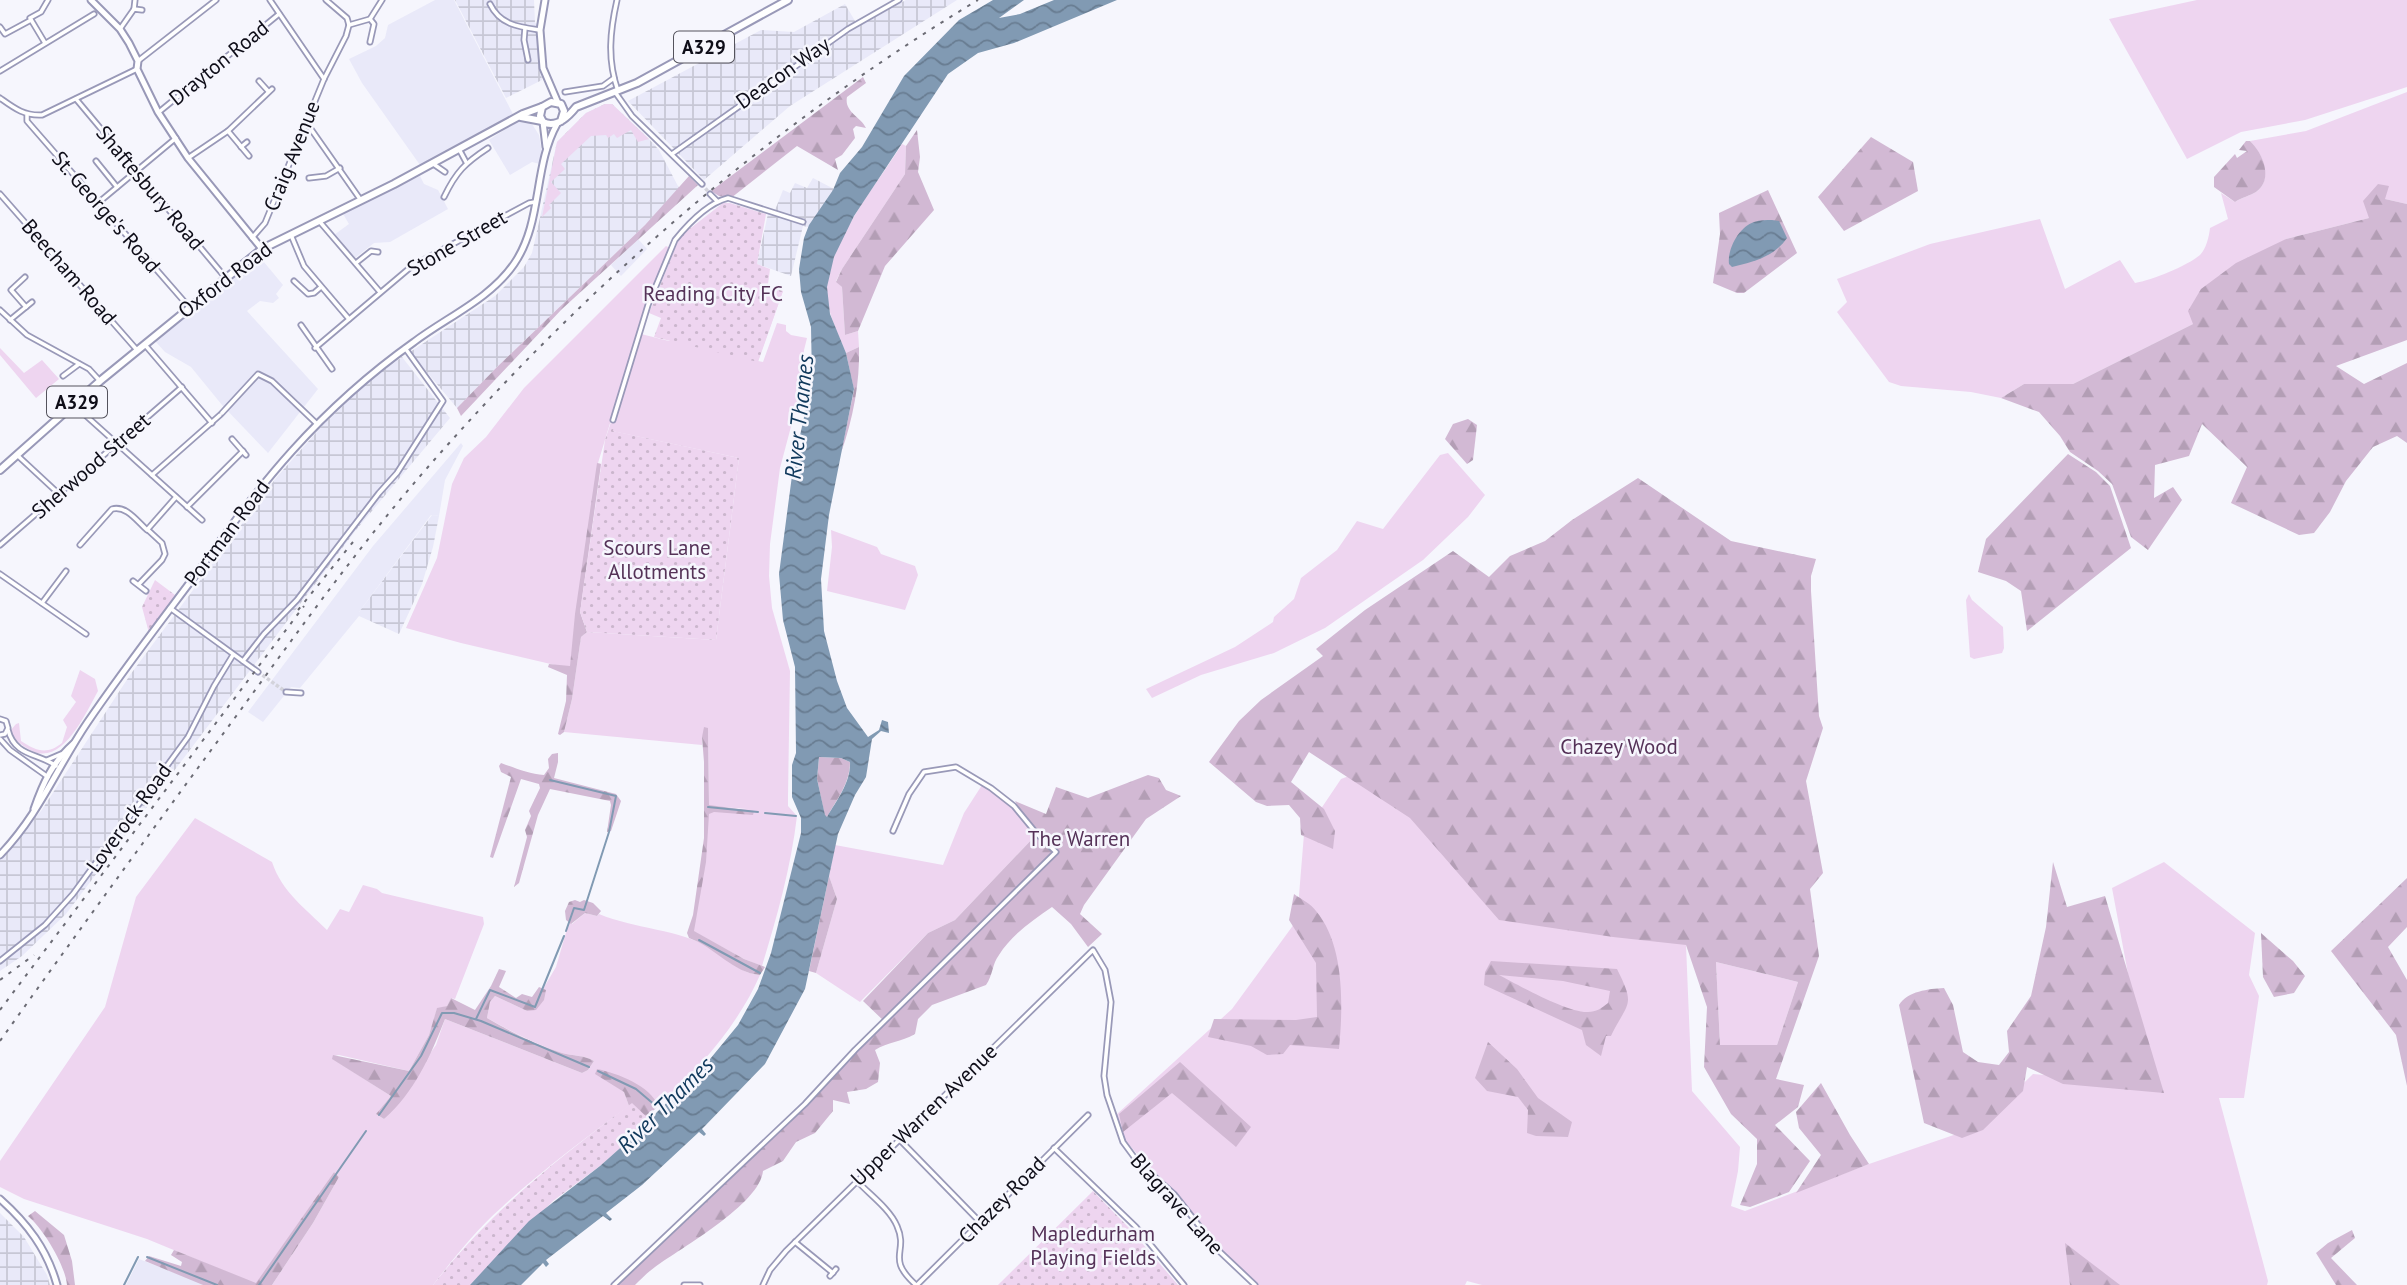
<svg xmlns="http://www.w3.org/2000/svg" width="2407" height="1285" font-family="'PT Sans',sans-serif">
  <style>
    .built { fill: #e9e9f9 }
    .industrial { fill: url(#industrial-grid) }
    .grass { fill: #eed5f0 }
    .forest { fill: url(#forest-firs); fill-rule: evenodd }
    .park { fill: url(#park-dots) }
    .water { fill: url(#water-waves); fill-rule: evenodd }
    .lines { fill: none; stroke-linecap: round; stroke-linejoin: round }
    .stream { stroke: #819ab3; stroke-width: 2 }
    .street-tunnel { stroke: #d3d3db; stroke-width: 3.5; stroke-dasharray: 3.5 2; stroke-linecap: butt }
    .street-casing { stroke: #9999b8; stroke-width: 7 }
    .secondary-casing { stroke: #9999b8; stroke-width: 9 }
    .primary-casing { stroke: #9999b8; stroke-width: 10 }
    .street { stroke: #fff; stroke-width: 3.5 }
    .secondary { stroke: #fff; stroke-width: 5 }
    .primary { stroke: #fff; stroke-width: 6 }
    .rail { stroke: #6b6b74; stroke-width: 2; stroke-dasharray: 3.5 7; stroke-linecap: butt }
    .labels { text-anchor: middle; stroke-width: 5; stroke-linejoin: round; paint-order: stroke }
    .shield { fill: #f6f6fd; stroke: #54535d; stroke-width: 2 }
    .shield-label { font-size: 19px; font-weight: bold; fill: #0e0d18 }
    .street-label { font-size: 21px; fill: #0e0d18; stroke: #f6f6fd }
    .park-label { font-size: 21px; fill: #553258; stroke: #f6f6fd }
    .water-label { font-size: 23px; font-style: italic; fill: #0f385b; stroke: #f6f6fd }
  </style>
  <defs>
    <pattern id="industrial-grid" width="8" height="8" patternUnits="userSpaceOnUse" patternTransform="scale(1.75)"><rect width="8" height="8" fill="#e9e9f9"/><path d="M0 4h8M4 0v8" fill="none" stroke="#c7c7d5"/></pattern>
    <pattern id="forest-firs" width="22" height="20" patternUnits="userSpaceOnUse" patternTransform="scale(1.75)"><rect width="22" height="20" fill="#d2b9d4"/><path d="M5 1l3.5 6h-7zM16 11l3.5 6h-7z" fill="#b39eb5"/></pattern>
    <pattern id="park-dots" width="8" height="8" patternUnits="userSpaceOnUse" patternTransform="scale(1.75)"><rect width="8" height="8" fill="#eed5f0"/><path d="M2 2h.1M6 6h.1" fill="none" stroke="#cbb6cd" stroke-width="1.8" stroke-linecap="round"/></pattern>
    <pattern id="water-waves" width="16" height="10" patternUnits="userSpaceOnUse" patternTransform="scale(1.75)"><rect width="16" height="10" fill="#819ab3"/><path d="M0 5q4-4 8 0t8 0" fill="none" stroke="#687c91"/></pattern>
  </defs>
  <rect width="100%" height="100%" fill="#f6f6fd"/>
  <g class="built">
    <path d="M435,0H454L514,116L420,165L362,83L349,59L376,46L385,38L388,25Z"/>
    <path d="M524,121L532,124L539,135L542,153L540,164L532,162L510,175L489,140L516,122Z"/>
    <path d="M420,176L424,184L438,190L448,209L390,242L374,243L355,258L334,235L349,224L342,212Z"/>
    <path d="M638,239L647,249L621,276L611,265Z"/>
    <path d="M259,256L283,285L276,294L279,298L273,303L260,301L247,311L318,389L268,453L222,405L191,367L165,352L155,341Z"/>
    <path d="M461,443L463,446L445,480L439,516L431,515L359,612V616L300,688L291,687L263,722L248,712L373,546Z"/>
    <path d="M139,1259L196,1281L203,1285H126Z"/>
  </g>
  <g class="industrial">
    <path d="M455,0H534L535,23L539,24L536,36L542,80L506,98Z"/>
    <path d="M906,0H957L790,106L704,180L628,101L761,30L794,32L845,4L858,26Z"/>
    <path d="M605,104H612L649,139L659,150L679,188L645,225L497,367L457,408L410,352L495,296L524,267L532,253L557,142L586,113Z"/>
    <path d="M813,178L834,189L811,224L808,227L803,226L791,276L757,264L769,209L775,210L783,190L790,193L795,183L807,188Z"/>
    <path d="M402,357L450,418L356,530L66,914L22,956L0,971V858L41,811L130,675L276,478L322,426L370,380Z"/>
    <path d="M432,515L439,516L433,547L422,584L399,634L359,616V612Z"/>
    <path d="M0,1213L24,1237L47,1275L50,1285H0Z"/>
  </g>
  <g class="grass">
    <path d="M2197,0H2407V87L2305,120L2241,132L2187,159L2109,19Z"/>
    <path d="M2407,92V204L2385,199L2369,218L2286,239L2193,324L2073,384H2024L2001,398L1971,392L1901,386L1889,382L1837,312L1847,302L1837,279L1930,244L2040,219L2065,289L2120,260L2135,283C2152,280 2187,266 2200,255C2206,249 2209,237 2210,228L2228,219L2221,193L2235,202C2242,197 2250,196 2256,192C2274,179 2262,153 2250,141L2306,131Z"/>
    <path d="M605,104H612L649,139L638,142L631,130L617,138L614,134L608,138L606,135L591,136L561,164L565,169L551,182L561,193L549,205L551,208L542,217L557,142L586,113Z"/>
    <path d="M902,144L906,146L905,174L842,269L836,281L842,287L845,335L858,331L859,347L846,353C838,333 825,310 827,286C832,236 877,185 902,144Z"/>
    <path d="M666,246L670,248L652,288L637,333L669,341L767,284L783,291L758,361L763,362L777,323L786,325V331L791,335L807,338L804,350L801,389L780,468L770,544L769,576L772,608L790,671L788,796V806L797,816C791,867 777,917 762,966L744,959L691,930L696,913L708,810L747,809L709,806L708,728L702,737V745L564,732L572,699L581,637L587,632L716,640L739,458L612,431L611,420L598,463L601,464L572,669L461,643L406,628L437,558L452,484L464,458L486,437L524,388Z"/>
    <path d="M0,348L24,373L42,360L59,379L36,398L0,355Z"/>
    <path d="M1448,453L1485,495L1468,517L1423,560L1325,628L1274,653L1201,675L1152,698L1146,689L1235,647L1273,622L1274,617L1294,599L1301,578L1337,550L1357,521L1383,529L1440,455Z"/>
    <path d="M831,530L877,547L881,554L915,566L918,575L905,610L827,591L832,547Z"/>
    <path d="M1969,594L1972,600L2003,627L2004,648L2002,653L1974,659L1970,657L1966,600Z"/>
    <path d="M80,670L95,679L98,691C85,714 62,768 30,750C21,745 14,740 11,730L16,724L19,723L21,741C36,751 47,755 62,743L67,727L63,720L76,702L71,696Z"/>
    <path d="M1370,768L1686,945L1692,1091L1740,1147L1738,1171L1731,1206L1745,1211L1869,1164L1980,1126L2033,1074L2156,1085L2146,1070L2112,888L2164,862L2255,933L2249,975L2259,996L2244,1098H2219L2268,1281L2267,1285H1482L1467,1281L1465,1285H1257L1232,1262L1124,1139L1116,1115L1232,1009L1297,920L1304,834L1341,779Z"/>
    <path d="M982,785L1011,804L1035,836L955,920L928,933L860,1002L816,973L837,899L829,876L835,845L943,865L964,813Z"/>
    <path d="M195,818L272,862C282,892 305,908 327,930L340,909L349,912L363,885L377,889L382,893L483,917L484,924L455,999L451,998L447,1006L437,1009L429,1035L409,1071L339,1055L333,1056V1059L391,1096L376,1114L384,1119L436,1045L445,1019L582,1073L588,1070L594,1061C584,1055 573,1056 562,1053C536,1045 511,1031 487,1018L490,1002L495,996L527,1011L546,991L543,989L556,967L569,922L572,924L585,913L597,916L599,914C635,929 679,929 713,949C728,959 741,974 760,975C738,1025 699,1070 658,1105L639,1086L597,1069L624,1092L629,1106C585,1138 541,1171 501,1208C475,1231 454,1258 433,1285H272L313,1223L339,1177L334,1172L256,1284L147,1239L24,1199L0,1187V1161L105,1007L136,897Z"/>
    <path d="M1716,962L1798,982L1777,1045H1720Z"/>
  </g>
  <g class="forest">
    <path d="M863,77L866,83L847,97C844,112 860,116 866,128L856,126L853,129L855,138L842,155L835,159L838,170L797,146L731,198L719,196L711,191Z"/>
    <path d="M917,130L920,157L918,172L934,210L885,266L858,331L845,335L842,287L836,282L842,269L905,174L906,146Z"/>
    <path d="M1871,137L1913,162L1918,191L1844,231L1818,197Z"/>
    <path d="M2246,141H2250C2263,153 2274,180 2256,192C2250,196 2242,197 2235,202L2214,187V177L2235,154L2237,158L2247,151L2239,150Z"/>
    <path d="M689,176L698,185L562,309L461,416L457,408L497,367L645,225Z"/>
    <path d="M2378,184L2389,186L2385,199L2407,204V340L2336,366L2364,384L2407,363V443L2397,436L2373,447L2346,481L2330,512L2314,533L2299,535L2231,503L2247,467L2202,424L2189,456L2155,465L2154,498L2173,487L2182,500L2148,550L2131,537L2112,484L2098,471L2070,452L2060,436L2039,412L2001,398L2024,384H2073L2193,324L2188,311L2201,289L2236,263L2286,239L2369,218L2363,201Z"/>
    <path d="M1768,190L1797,253L1744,293H1737L1713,283L1720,234L1719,213Z"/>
    <path d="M859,347C860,383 853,419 841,453L854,390L846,353Z"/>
    <path d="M1468,419L1477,425L1473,460L1467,464L1445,439L1453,424Z"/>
    <path d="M2068,454L2096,472L2110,486L2131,548L2027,631L2021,591L2006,581L1978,572L1986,539Z"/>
    <path d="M597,463L601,464L580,612L587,632L581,637L572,699L564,732L560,735L558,734L566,701L567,675L548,667L549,664L570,666L575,614Z"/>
    <path d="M1638,478L1731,541L1816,559L1811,576V591L1819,716L1823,728L1806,781L1823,873L1810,889L1819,956L1776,1079L1804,1085L1798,1107L1775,1125L1810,1161L1789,1192L1750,1207L1740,1205L1757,1164V1139L1731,1114L1704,1067L1707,1007L1686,945L1613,937L1499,920L1410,818L1309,752L1291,782L1324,809L1335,831L1333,849L1301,835L1300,818L1289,805L1267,806L1256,802L1209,762L1239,721L1261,700L1323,656L1316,649L1365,610L1453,551L1489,577L1510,556L1545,541L1572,520ZM1716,962L1798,982L1777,1045H1720Z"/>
    <path d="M704,727L708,728L709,805L754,811L753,815L714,812L709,814L706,862L694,931L744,959L765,967L760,975C733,973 715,947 689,938L687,933L693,915L704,838V762L702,737Z"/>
    <path d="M558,753V762L554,778L616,794L621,801L611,831L607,832L611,805L610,801L550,789L538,815L519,883L514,887L527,837L525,830L531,816L529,811L540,788L539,784L521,779L493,858L490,857L511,777L501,772L499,766L501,763C515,768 529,774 544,775L549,768L548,759L552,754Z"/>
    <path d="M819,757L841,758L850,762C850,783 837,799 827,817L825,816L817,779Z"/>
    <path d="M1148,775L1159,778L1166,790L1181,796L1146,819L1084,905L1080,914L1102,934L1088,947L1071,924L1052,907C1033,920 1011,935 999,955C992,964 993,975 986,985L932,1005L918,1019L915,1034C901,1042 888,1042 875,1050L880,1063L878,1082L866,1089L847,1092L850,1104L833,1100V1111L815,1133L796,1142L783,1161L763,1171C760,1204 681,1248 655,1267C648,1272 641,1279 635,1285H617L886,1023L863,1001L928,933L955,920L1035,836L1015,801L1046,814L1056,787L1088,798Z"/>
    <path d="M2053,862L2067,907L2105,896L2164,1093L2063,1084L2027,1067L2023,1091L1983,1130L1962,1138L1924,1123L1899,1005C1908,991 1928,989 1944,988L1953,1005L1963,1052L1978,1062L1999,1065L2009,1052L2007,1031L2031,996L2046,927Z"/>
    <path d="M829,876L837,899L816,973L809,971Z"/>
    <path d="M2407,878V927L2388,947L2407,980V1086L2396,1035L2331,951Z"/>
    <path d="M1294,894C1301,899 1311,904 1316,911C1345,945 1343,1007 1339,1049L1290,1045L1283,1054L1267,1055L1251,1046L1208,1037L1214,1019L1296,1020L1317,1017L1316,963L1289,920Z"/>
    <path d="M575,900L580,902L584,900L593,903L601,911L597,916L585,913L571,924L566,920L565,911L569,902Z"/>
    <path d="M2261,933L2293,961L2305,976L2294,993L2274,997L2263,977Z"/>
    <path d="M1491,961L1617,969C1636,1007 1628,1001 1611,1036H1606L1601,1056L1586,1045L1582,1030L1484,985L1485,972ZM1499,975L1563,981L1610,991L1608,1003C1602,1008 1596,1012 1588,1012C1568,1013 1518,985 1499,975Z"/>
    <path d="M499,969L506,971L499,987L516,998L522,994L532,997L539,987L546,990L544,1000L536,1010L527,1011L495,996L490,1002L487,1018C511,1032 536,1045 562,1053C573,1056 584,1055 594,1061L588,1070L582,1073L445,1019C431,1055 414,1093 384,1119L376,1114L391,1096L332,1059L333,1055L409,1071L429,1035L437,1008L447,1006L451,998L475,1010L491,986Z"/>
    <path d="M1488,1042L1517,1069L1538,1098L1572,1122L1568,1137L1536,1136L1527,1133L1528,1110L1518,1097L1487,1091L1475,1078Z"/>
    <path d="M1180,1062L1251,1127L1236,1147L1172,1093L1123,1132L1119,1114Z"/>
    <path d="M597,1069C617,1073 651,1086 658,1106L645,1119L629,1106L624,1092L595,1074Z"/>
    <path d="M1821,1083L1850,1135L1869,1164L1796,1193L1821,1155L1799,1128L1796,1112Z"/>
    <path d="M334,1172L339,1177L313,1223L272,1285H203L145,1261L149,1256L181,1266L182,1262L171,1255L174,1250L256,1283Z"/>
    <path d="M35,1211L64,1235L72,1261L75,1285H67C65,1264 43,1229 28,1216Z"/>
    <path d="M2352,1230L2355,1238L2331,1258L2357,1285H2336L2316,1253L2328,1243Z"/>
    <path d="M2065,1243L2120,1285H2070Z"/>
  </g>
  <g class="park">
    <path d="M723,203H730L766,214L757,264L770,269L768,284L783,291L758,362L654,337L661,318L649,313L678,241L683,234Z"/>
    <path d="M612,419L615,420L613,431L739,458L716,640L587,632L580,612L605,440Z"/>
    <path d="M155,580L175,595L149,633L142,607Z"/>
    <path d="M632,1103L651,1121L600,1166L553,1201L470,1285H433C493,1209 555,1161 632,1103Z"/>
    <path d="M1093,1191L1130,1229L1178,1285H998Z"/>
  </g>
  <g class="water">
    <path d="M993,0H1024L999,18L1020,14L1054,0H1117L1014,43L978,53L948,74L854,216L834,257L827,287L830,314L846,353L854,389L829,515L821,579L824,631L837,681L847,708L868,737L879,730L882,720L888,722L889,733L881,731L872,739L866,777L855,795L838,834L805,989L765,1064L702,1129L706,1134L704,1136L699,1132L642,1185L606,1213L612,1219L610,1221L603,1216L546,1260L549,1264L546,1267L543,1263L521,1285H470L529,1221L600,1166L646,1125L657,1112L701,1070L738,1025L758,989L771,953L801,833V818L792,797V765L796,753L795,667L783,620L779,574L793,468L812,380L811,327L801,292L799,269L804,238L809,225L833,190L840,173L862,147L904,76L959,20ZM819,757L841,758L850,762C851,782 837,800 827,817L825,815L817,779Z"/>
    <path d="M1772,220L1779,221L1787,238C1774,257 1753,262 1732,267L1729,264C1727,249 1739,227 1754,222C1760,220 1767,220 1772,220Z"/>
  </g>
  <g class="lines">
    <g class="stream">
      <path d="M550,780L616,796L609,832L584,910L574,908L566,931"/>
      <path d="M708,807L758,812"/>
      <path d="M765,813L796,816"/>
      <path d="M699,940L760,973"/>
      <path d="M476,1019L490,990L535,1007L564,936"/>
      <path d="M598,1071L636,1089L656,1106"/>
      <path d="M379,1115L421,1056L442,1013H454L481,1021L589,1067"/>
      <path d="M147,1257L217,1285"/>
      <path d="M124,1285L138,1257"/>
      <path d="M259,1285L366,1131"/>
    </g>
    <g class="street-tunnel">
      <path d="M702,184L710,194"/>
      <path d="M258,672L286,692"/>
    </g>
    <g class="street-casing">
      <g id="street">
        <path d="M270,0L324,79"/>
        <path d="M617,0C610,31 607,60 618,91"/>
        <path d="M490,4C500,25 519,27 540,30"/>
        <path d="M134,9L135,0"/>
        <path d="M349,25L370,19L382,0"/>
        <path d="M0,27L5,34L31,20"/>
        <path d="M525,28L524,40L528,60"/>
        <path d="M120,29L134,9L142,10"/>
        <path d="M370,42L374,24L370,19"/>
        <path d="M45,43L30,18L41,12L48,0"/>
        <path d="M138,61L216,0"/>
        <path d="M0,71L94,14"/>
        <path d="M259,81L268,91"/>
        <path d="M565,92L603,86L614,78"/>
        <path d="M615,92L632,116L702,184"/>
        <path d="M0,98C14,108 24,116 42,115L137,69"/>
        <path d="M76,99L225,277"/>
        <path d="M159,112L279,14"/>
        <path d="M27,115V121L189,307"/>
        <path d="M306,122L360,199"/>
        <path d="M228,131L249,156"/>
        <path d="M241,147L247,142"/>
        <path d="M459,149L466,162"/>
        <path d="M672,154L848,29L899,0"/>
        <path d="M188,158L228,131L272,89"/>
        <path d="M96,161L117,187"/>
        <path d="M432,163L445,172"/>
        <path d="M309,178L326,176L340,168"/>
        <path d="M0,194L137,350"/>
        <path d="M710,194L717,201"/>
        <path d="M444,197C456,172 465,163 488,148"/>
        <path d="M98,203L176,138"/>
        <path d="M320,222L380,292"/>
        <path d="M291,235L304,266L349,319"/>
        <path d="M252,238L265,223L324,79L346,36L349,25L347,18L326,0"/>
        <path d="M356,263L371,251L378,252"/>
        <path d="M25,277L11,290L26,307"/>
        <path d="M294,281L308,294L314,293L321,287"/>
        <path d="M0,310L27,335L89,369L100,381"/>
        <path d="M10,320L32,302"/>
        <path d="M301,325L332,369"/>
        <path d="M146,346L212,423"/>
        <path d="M315,348L412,266L529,203L535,202"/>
        <path d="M63,376L79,364"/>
        <path d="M74,405L202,520"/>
        <path d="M222,413L258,374L272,381L317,424"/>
        <path d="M613,420L648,305L675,240C688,224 708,203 728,198L803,222"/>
        <path d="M232,439L246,455"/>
        <path d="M17,455L59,494"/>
        <path d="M152,475L220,415"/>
        <path d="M187,507L243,451"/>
        <path d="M0,545L182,387"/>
        <path d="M80,545L112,509C126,505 137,521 147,530L176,497"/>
        <path d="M0,574L86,634"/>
        <path d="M133,581L146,591"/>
        <path d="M139,584L162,560L165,554L162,543L148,530"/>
        <path d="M42,603L66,571"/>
        <path d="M170,608L258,672"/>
        <path d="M243,661L264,634L297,600L379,493L397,473L443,401L405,348"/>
        <path d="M286,692L301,693"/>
        <path d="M0,719L6,721L8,728L5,734L0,735"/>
        <path d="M8,730C15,757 39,753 56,766"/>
        <path d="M0,739L10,750L48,777"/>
        <path d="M47,760L61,754"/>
        <path d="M0,961L45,925L73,894L188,737L214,686L233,655"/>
        <path d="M899,1139L980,1222"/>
        <path d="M1054,1148L1136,1227L1184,1285"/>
        <path d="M857,1181C869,1194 890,1209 897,1226C909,1253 885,1257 916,1285"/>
        <path d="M795,1242L833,1273"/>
        <path d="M830,1276L836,1269"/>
        <path d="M614,1285L805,1104L855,1050L1056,852L1037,834L1014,806L991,788L956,767L924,772L909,794L893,831"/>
        <path d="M684,1285H700"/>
        <path d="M763,1285L770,1270L786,1251L1093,950L1105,970L1111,1002L1104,1076L1107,1095L1123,1142L1137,1161L1174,1194L1219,1251L1255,1285"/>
        <path d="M917,1285L1088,1115"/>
      </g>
    </g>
    <g class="secondary-casing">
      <g id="secondary">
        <path d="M91,0L120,29L129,43L138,61L137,69L158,112L188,158L262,249"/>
        <path d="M545,0L540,30L543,68L558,103"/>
        <path d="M543,122L546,147"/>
        <path d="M34,809C43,783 52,763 73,744"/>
        <path d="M0,855C40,813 56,769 87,723C121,673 158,625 194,577C225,534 256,491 292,451C328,411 369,374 414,342C447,317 490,299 514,264C543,222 533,167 557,124"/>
        <path d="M0,1199C27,1223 47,1249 57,1285"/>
      </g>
    </g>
    <g class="primary-casing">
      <g id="primary">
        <path d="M521,117L542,121"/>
        <path d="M561,121L564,111L561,104L551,102L542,107L540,116L543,122C556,129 568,117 576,107L637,83L788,0"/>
        <path d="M0,470L100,381L262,249L394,184L523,114L542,107"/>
      </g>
    </g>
    <use href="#street" class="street"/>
    <use href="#secondary" class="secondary"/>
    <use href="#primary" class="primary"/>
    <g class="rail">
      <path d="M298,610L353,542"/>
      <path d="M0,980L34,955"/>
      <path d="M0,1010L304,606"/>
      <path d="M0,1041C77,933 155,826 234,719C297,633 358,547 428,467C587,285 771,125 978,0"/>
    </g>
  </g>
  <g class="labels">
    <g class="shield">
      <rect x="674" y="31.5" width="60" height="31" rx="5"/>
      <rect x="47" y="386.5" width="60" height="31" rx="5"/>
    </g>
    <g class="shield-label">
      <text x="704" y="54">A329</text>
      <text x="77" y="409">A329</text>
    </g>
    <g class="street-label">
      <text transform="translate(219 63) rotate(-39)" y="7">Drayton Road</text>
      <text transform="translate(783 73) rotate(-35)" y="7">Deacon Way</text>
      <text transform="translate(292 156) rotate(-68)" y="7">Craig Avenue</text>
      <text transform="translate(150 188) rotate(50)" y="7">Shaftesbury Road</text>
      <text transform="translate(106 212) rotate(49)" y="7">St. George's Road</text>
      <text transform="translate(457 243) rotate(-30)" y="7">Stone Street</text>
      <text transform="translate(69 272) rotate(49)" y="7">Beecham Road</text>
      <text transform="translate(225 280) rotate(-37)" y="7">Oxford Road</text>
      <text transform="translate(91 466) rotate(-41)" y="7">Sherwood Street</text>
      <text transform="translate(227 533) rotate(-53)" y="7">Portman Road</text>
      <text transform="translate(129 818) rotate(-54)" y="7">Loverock Road</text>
      <text transform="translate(924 1115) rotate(-44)" y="7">Upper Warren Avenue</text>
      <text transform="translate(1002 1200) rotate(-45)" y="7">Chazey Road</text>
      <text transform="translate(1177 1204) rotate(48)" y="7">Blagrave Lane</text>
    </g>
    <g class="park-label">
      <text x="713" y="301">Reading City FC</text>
      <text x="657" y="555">Scours Lane<tspan x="657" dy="24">Allotments</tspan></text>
      <text x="1619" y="754">Chazey Wood</text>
      <text x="1079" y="846">The Warren</text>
      <text x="1093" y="1241">Mapledurham<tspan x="1093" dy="24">Playing Fields</tspan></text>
    </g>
    <g class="water-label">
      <text transform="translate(799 417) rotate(-84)" y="8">River Thames</text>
      <text transform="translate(665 1105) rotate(-45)" y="8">River Thames</text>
    </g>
  </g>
</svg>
